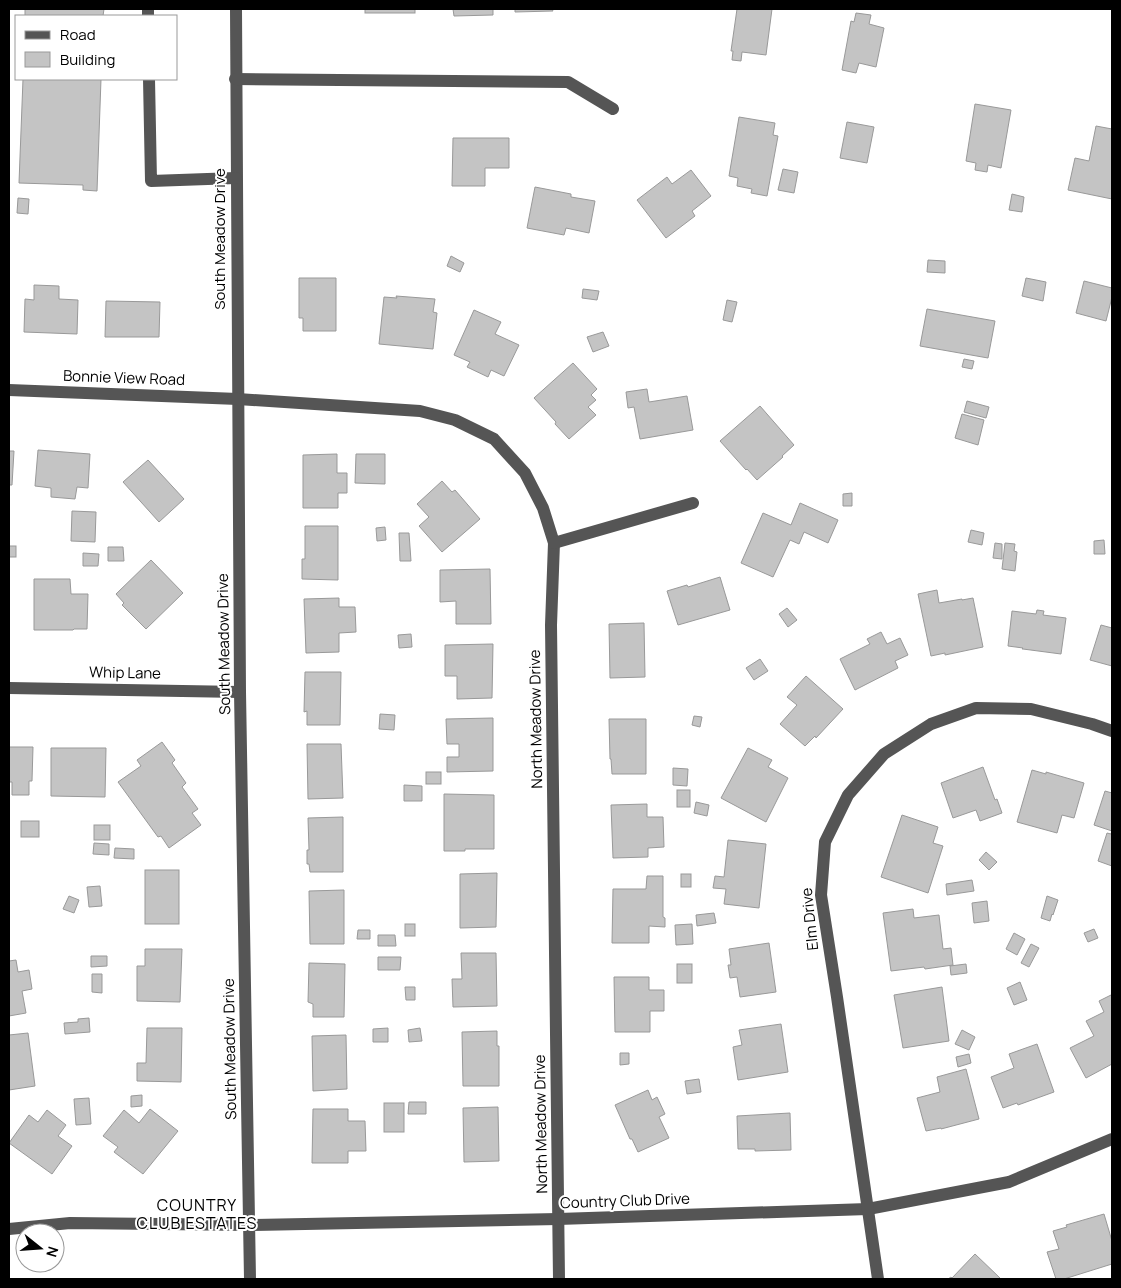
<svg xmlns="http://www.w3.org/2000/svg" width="1121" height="1288" font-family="Manrope,sans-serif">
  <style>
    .building { fill: #c4c4c4; stroke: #999 }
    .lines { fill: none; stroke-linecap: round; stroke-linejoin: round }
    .minor { stroke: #555; stroke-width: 12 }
    .labels { text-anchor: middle; stroke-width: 4; stroke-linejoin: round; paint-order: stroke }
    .street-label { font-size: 15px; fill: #000; stroke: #fff }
    .neighbourhood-label { font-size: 16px; letter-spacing: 1px; fill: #000; stroke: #fff }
  </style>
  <rect width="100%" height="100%" fill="#fff"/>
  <g class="building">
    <path d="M25,9H104L103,16H25Z"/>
    <rect x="365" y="9" width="50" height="4"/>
    <path d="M453,9H493V15L454,16Z"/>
    <path d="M515,9H552L553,11L515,12Z"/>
    <path d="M737,9H772L766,55L742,52L741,61L732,60L733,51H731Z"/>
    <path d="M856,13L871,15L869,24L884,28L876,67L859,63L856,73L842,70L851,21L854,22Z"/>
    <path d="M23,79H101L97,191L83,190V185L19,183Z"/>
    <path d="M975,104L1011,110L1001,168L988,165L987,172L975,170L976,163L966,161Z"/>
    <path d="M739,117L775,123L773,135L778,136L767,196L751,193L752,189L737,186L738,178L729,176Z"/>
    <path d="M847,122L874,127L867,163L840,158Z"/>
    <path d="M1096,126L1112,129V199L1068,190L1075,158L1089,161Z"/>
    <path d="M453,138H509V168H485V186H452Z"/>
    <path d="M783,169L798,172L794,193L778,190Z"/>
    <path d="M691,170L711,196L692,211L695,216L666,238L637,200L667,177L672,184Z"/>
    <path d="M535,187L571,194V197L595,201L589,233L566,228L564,235L527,228Z"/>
    <path d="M1012,194L1024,197L1022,212L1009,210Z"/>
    <path d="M18,198L29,199L28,214L17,213Z"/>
    <path d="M451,256L464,263L460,272L447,266Z"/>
    <path d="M928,260L945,261V273L927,272Z"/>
    <path d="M299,278H336V331H303V318H299Z"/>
    <path d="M1026,278L1046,282L1043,301L1022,296Z"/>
    <path d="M1084,281L1112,288V297L1106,321L1076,313Z"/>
    <path d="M34,285L59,286V299L78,300L77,334L24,332L25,299L34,300Z"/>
    <path d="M583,289L599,291L597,300L582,298Z"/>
    <path d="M396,296L435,299L433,312L437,313L433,349L379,344L384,297L397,298Z"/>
    <path d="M727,300L737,302L732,322L723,320Z"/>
    <path d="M106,301L160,302L159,337H105Z"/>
    <path d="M927,309L995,321L988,358L920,346Z"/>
    <path d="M474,310L501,322L495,334L519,345L504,376L491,370L488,377L467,367L470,362L454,355Z"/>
    <path d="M603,332L609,346L593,352L587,337Z"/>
    <path d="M964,359L974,361L972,369L962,367Z"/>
    <path d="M573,363L597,389L591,395L596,400L588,407L596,415L569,439L555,424L556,422L534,398Z"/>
    <path d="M647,389L649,402L687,396L693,430L640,439L634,407L628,408L626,392Z"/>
    <path d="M967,401L989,407L986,418L964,412Z"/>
    <path d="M760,406L794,445L782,456L783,457L757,480L747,469L746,470L720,441Z"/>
    <path d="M962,414L984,420L978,445L955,438Z"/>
    <path d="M38,450L90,454L88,488L77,487L75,499L51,497V488L35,486Z"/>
    <path d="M9,451H14L12,485H9Z"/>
    <path d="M337,454V473H347V493H338V508H303V455Z"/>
    <path d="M356,454H385V484L355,483Z"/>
    <path d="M148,460L184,499L159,522L123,482Z"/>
    <path d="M442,481L452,492L455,490L480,519L442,552L419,526L429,517L417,504Z"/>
    <path d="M852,493V506H843V494Z"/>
    <path d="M800,503L838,520L828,543L804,532L799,544L790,540L773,577L741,563L763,513L791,525Z"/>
    <path d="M72,511L96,512L95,542L71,541Z"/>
    <path d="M305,526H338V580L302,579V559H305Z"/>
    <path d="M385,527L386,540L377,541L376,528Z"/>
    <path d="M971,530L984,533L982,545L968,542Z"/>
    <path d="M399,533H409L411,561H400Z"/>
    <path d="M1104,540L1105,554H1094V541Z"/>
    <path d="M995,543L1002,544V559L993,558Z"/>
    <path d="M1005,543L1015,544L1014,551L1017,552L1015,571L1002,569Z"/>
    <rect x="9" y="546" width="7" height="11"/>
    <path d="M108,547H123L124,561H108Z"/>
    <path d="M83,553L99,554L98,566H83Z"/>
    <path d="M151,560L183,593L146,629L122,605L124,603L116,594Z"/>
    <path d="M490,569L491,624H456V601L440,602V570Z"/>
    <path d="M720,577L730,610L678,625L667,591L687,585L688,587Z"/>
    <path d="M34,579H70L71,594H88L87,629H74L73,630H34Z"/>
    <path d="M937,590L939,603L962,599V600L973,598L983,647L945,655V653L931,656L918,594Z"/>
    <path d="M339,598V607H355L356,632L339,633V652L306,653L304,599Z"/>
    <path d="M787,608L797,620L788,627L779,614Z"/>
    <path d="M1037,610L1044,611L1043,615L1066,618L1061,654L1023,649H1022L1023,648L1008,646L1012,611L1036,614Z"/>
    <path d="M644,623L645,677L610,678L609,624Z"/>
    <path d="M1101,625L1112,628V666L1090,660Z"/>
    <path d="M881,632L887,644L900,638L908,655L895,661L898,668L855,690L840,659L870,644L867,639Z"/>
    <path d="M411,634L412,647L399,648L398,635Z"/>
    <path d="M493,644L492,698L457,699V676H445V645Z"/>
    <path d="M760,659L768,671L754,680L746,668Z"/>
    <path d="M305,672H341L340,725H307V711L304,712Z"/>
    <path d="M806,676L843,709L816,738L815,736L805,746L780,724L797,705L787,697Z"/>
    <path d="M380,714L395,715L394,730L379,729Z"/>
    <path d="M694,716L702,717L700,727L692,725Z"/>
    <path d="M493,718V771L447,772V757H459V744H447L446,719Z"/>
    <path d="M609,719H646V774H612L611,759H610Z"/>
    <path d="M162,742L175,760L172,763L186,783L182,787L198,809L192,813L201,825L169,848L161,836L158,837L118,782L141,766L137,760Z"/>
    <path d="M307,744H341L343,798L308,799Z"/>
    <path d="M9,747H33L32,781H29V795H12V782H9Z"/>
    <path d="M51,748H106L105,797L51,796Z"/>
    <path d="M748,748L772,760L768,767L788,778L766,822L721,798Z"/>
    <path d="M983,767L995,800L997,799L1002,813L980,821L976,810L953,818L941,783Z"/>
    <path d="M673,768L688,769L687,786L673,785Z"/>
    <path d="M1032,770L1046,774V772L1084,783L1074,818L1062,815L1057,833L1017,822Z"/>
    <rect x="426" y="772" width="15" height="12"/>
    <path d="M404,785L422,786V801H404Z"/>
    <rect x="677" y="790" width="13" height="17"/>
    <path d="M1105,791L1112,793V831L1094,825Z"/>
    <path d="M444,794L494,795V849H465V851H444Z"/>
    <path d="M696,802L709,805L707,816L694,813Z"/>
    <path d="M647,804V817H663L664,847L648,848V857L613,858L611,805Z"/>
    <path d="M902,815L938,827L933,843L943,846L928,893L881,877Z"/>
    <path d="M343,817V872H310L309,864H307V850H309L308,818Z"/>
    <rect x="21" y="821" width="18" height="16"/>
    <rect x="94" y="825" width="16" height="15"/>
    <path d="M1112,831V866L1098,861L1107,833L1111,834Z"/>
    <path d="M728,840L766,844L759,908L724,904L726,889L713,888L715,876L724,877Z"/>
    <path d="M94,843L109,844V855L93,854Z"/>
    <path d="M115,848L134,849V859L114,858Z"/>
    <path d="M986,852L997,862L989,870L979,860Z"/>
    <rect x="145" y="870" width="34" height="54"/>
    <path d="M497,873L496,927L460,928V874Z"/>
    <rect x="681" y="874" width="10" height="13"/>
    <path d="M647,876H663V917L665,918V927L649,926V943H612L613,889H646Z"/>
    <path d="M972,880L974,891L947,895L946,884Z"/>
    <path d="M100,886L102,906L89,907L87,887Z"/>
    <path d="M344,890V944H310L309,891Z"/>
    <path d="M69,896L79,900L74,913L63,909Z"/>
    <path d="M1047,896L1058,900L1053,915L1052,914L1050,921L1041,918Z"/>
    <path d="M987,901L989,921L974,923L972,903Z"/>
    <path d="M913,909L914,918L939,915L943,949L951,948L953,965L925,969L924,967L891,971L883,913Z"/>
    <path d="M714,913L716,923L697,926L696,915Z"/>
    <rect x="405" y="924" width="10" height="12"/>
    <path d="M692,924L693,944L676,945L675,925Z"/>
    <path d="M1094,929L1098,938L1088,942L1084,933Z"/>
    <path d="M358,930H370V939H357Z"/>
    <path d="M1014,933L1025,939L1017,955L1006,949Z"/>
    <path d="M378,935H395L396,946H378Z"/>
    <path d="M769,943L776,992L740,997L737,977L730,978L728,965H731L729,949Z"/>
    <path d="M1031,944L1039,948L1029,967L1021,963Z"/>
    <path d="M145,949H182L180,1002L137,1001V966H145Z"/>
    <path d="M461,953H496L497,1006L453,1007L452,979H462Z"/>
    <path d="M91,956H107V966L91,967Z"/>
    <path d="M378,957H401L400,970H378Z"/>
    <path d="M16,960L18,972L29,970L32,989L22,991L26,1013L9,1016V961Z"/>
    <path d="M309,963L345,964L344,1017H313V1004L308,1002Z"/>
    <rect x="677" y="964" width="15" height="19"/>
    <path d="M966,964L967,973L951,975L950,966Z"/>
    <path d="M92,974H102V993L92,992Z"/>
    <path d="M614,977H649V990H664V1011H650V1032H615Z"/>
    <path d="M1020,982L1027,1000L1014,1005L1007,988Z"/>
    <path d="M405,987H415V1000H406Z"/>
    <path d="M942,987L949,1041L903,1048L894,995Z"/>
    <path d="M1111,995L1112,998V1064L1086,1078L1070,1048L1094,1036L1086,1021L1104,1012L1099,1001Z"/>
    <path d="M89,1018L90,1032L65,1034L64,1023L78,1022V1019Z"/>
    <path d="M781,1024L788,1072L738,1080L733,1047L742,1045L739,1030Z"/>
    <path d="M147,1028H182L181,1082L137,1081V1063H146Z"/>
    <path d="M388,1028V1042H373V1029Z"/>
    <path d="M420,1028L422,1041L409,1042L408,1030Z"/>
    <path d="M962,1030L975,1037L969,1050L955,1044Z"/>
    <path d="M497,1031V1046H499V1086H463L462,1032Z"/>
    <path d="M28,1033L35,1086L9,1090V1035Z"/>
    <path d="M346,1035L347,1089L313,1091L312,1036Z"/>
    <path d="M1037,1044L1054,1092L1018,1105L1017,1103L1003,1108L991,1077L1014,1068L1009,1054Z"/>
    <path d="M620,1053H629V1064L620,1065Z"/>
    <path d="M969,1054L971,1063L958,1067L956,1057Z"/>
    <path d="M966,1069L979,1119L941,1129V1128L926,1131L917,1098L940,1092L937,1077Z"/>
    <path d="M699,1079L701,1092L687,1094L685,1081Z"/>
    <path d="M648,1090L652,1100L657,1097L665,1114L659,1117L669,1138L638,1152L632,1139H630L615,1105Z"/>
    <path d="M142,1095V1106L131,1107V1096Z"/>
    <path d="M89,1098L91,1124L76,1125L74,1099Z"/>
    <path d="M409,1102H426V1114H408Z"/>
    <rect x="384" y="1103" width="20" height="29"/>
    <path d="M498,1107L499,1161L464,1162L463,1108Z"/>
    <path d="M150,1109L178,1131L143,1174L114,1152L118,1147L103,1136L124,1110L139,1123Z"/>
    <path d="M313,1109H348V1121H365L366,1151H348V1163H312Z"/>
    <path d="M47,1110L66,1125L58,1136L72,1146L52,1174L9,1143L29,1115L38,1122Z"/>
    <path d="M790,1113L791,1150L755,1151V1149H738L737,1116Z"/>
    <path d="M1104,1214L1112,1241V1264L1064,1279H1056L1047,1252L1059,1249L1053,1231L1067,1227L1066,1225Z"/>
    <path d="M975,1254L1000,1278L998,1279H948L951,1277L952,1278Z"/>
  </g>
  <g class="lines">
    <g class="minor">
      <path d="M148,9V16"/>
      <path d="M236,9L240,692L250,1279"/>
      <path d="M149,79L151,181L236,178"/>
      <path d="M235,79L568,82L613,109"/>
      <path d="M9,390L238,399L420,411L455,420L494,439L525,473L543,508L554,543L551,625L559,1279"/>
      <path d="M554,543L693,503"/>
      <path d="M9,688L240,692"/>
      <path d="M9,1229L70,1223L249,1225L558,1219L868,1209L1009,1182L1112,1139"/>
      <path d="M878,1279L837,997L821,895L825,842L848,795L884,754L931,724L976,708L1031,709L1092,724L1112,731"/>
    </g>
  </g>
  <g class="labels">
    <g class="street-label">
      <text transform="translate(220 239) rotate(-90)" y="5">South Meadow Drive</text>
      <text transform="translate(124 378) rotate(2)" y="5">Bonnie View Road</text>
      <text transform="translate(224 644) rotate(-91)" y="5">South Meadow Drive</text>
      <text transform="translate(125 673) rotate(1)" y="5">Whip Lane</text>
      <text transform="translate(536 719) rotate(-91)" y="5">North Meadow Drive</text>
      <text transform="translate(810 919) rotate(-96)" y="5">Elm Drive</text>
      <text transform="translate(230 1049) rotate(-91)" y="5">South Meadow Drive</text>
      <text transform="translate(541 1124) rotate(-91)" y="5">North Meadow Drive</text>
      <text transform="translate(625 1201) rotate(-2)" y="5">Country Club Drive</text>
    </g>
    <g class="neighbourhood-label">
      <text x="197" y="1211">COUNTRY<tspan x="197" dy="18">CLUB ESTATES</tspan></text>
    </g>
  </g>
  <rect width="1121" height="1288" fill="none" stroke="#000000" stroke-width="20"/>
  <rect x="15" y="15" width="162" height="65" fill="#ffffff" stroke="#999999"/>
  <rect x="25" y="31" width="25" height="8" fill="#555555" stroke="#999999"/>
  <text x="60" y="40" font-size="15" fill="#000000">Road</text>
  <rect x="25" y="52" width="25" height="15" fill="#c4c4c4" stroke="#999999"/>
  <text x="60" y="65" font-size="15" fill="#000000">Building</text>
  <g transform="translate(40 1248) rotate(107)"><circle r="24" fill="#ffffff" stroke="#999999"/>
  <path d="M0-4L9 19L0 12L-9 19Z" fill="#000000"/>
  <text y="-8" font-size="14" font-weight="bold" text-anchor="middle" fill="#000000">N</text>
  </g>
</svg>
